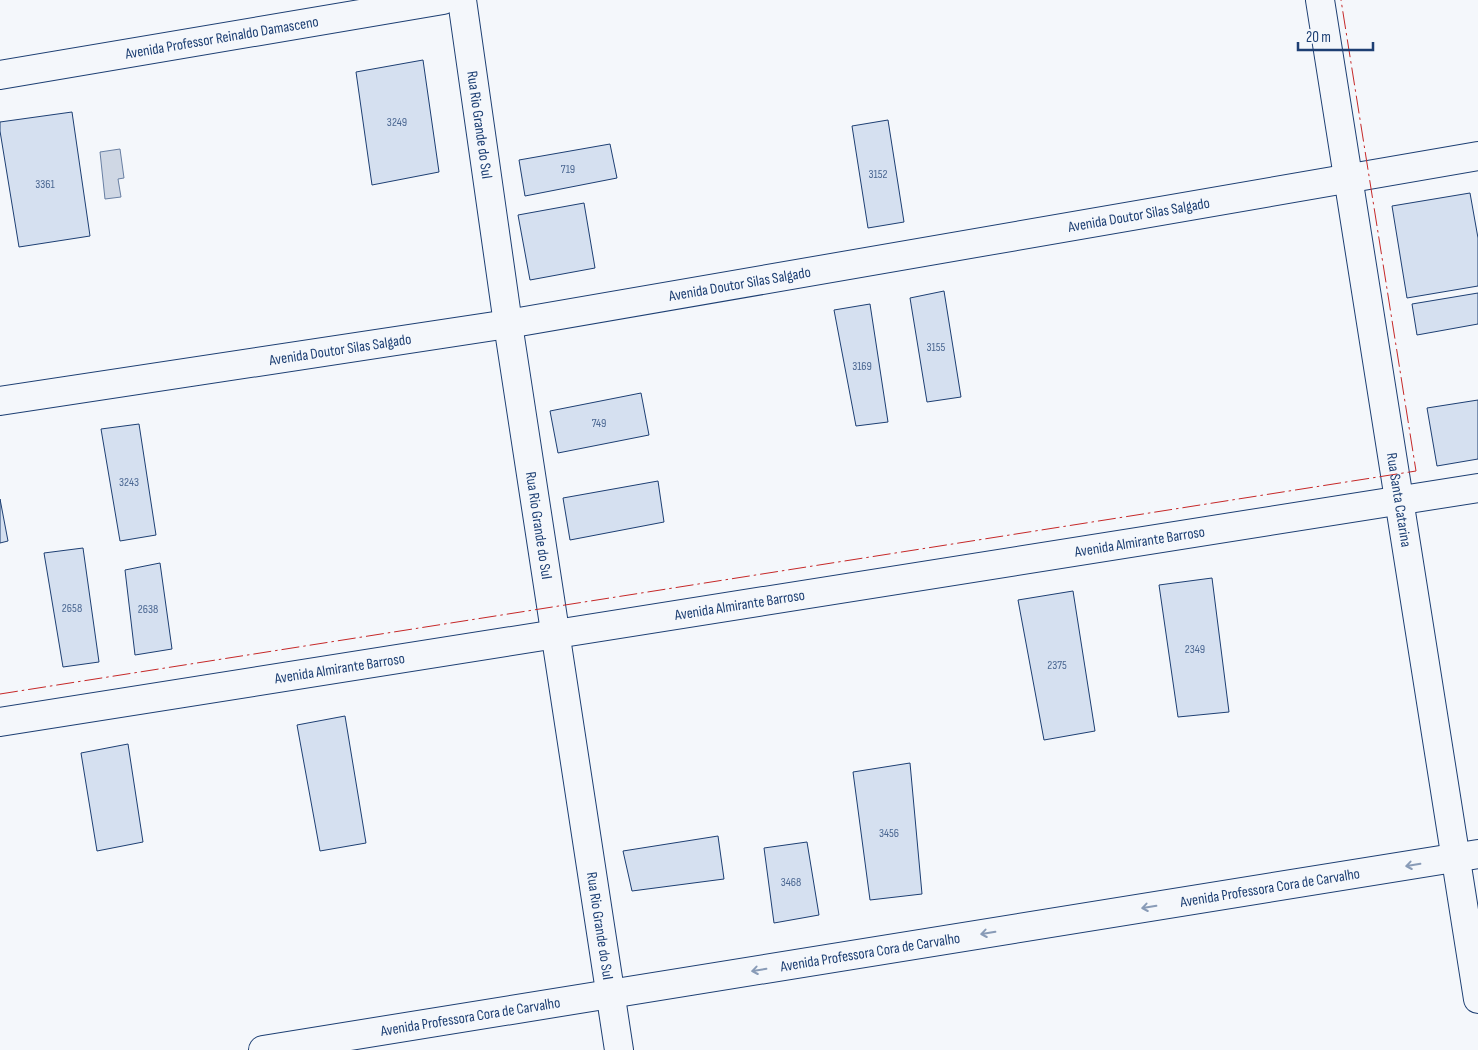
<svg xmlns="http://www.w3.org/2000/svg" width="1478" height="1050" font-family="'Sofia Sans Condensed',sans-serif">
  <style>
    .water { fill: #cfd7e4; stroke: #687fa3 }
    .building { fill: #d5e0f0; stroke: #1d3f73 }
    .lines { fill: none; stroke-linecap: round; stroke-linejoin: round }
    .minor-casing { stroke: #1d3f73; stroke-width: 30 }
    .major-casing { stroke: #1d3f73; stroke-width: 30 }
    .minor { stroke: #f4f7fb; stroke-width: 28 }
    .major { stroke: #f4f7fb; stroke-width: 28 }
    .power { stroke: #c62828; stroke-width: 1; stroke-dasharray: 18 4 2.5 4; stroke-linecap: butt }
    .oneway { stroke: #889bb7 }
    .labels { text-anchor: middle; stroke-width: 4; stroke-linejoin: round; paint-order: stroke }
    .number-label { font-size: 12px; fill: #4b6792 }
    .street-label { font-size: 15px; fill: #1d3f73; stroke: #f4f7fb }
  </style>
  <rect width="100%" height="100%" fill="#f4f7fb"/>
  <path class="water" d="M120,149L124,178L118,179L121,197L105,199L100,152Z"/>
  <g class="building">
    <path d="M423,60L439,172L372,185L356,72Z"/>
    <path d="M72,112L90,236L19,247L0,131V122Z"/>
    <path d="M888,120L904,222L868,228L852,126Z"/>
    <path d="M610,144L617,178L525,196L519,160Z"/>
    <path d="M1470,193L1478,238V286L1407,298L1392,206Z"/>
    <path d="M584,203L595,268L530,280L518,215Z"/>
    <path d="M944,291L961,397L927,402L910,298Z"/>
    <path d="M1478,293V324L1417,335L1412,304Z"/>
    <path d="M870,304L888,422L856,426L834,310Z"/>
    <path d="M641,393L649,435L558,453L550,411Z"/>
    <path d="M1478,400V459L1437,466L1427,408Z"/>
    <path d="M139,424L156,535L120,541L101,429Z"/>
    <path d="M658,481L664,522L570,540L563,498Z"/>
    <path d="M0,499L8,541L0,543Z"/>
    <path d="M83,548L99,662L63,667L44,553Z"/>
    <path d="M160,563L172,649L135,655L125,570Z"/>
    <path d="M1212,578L1229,712L1178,717L1159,585Z"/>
    <path d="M1073,591L1095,731L1044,740L1018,600Z"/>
    <path d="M345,716L366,843L320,851L297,725Z"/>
    <path d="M128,744L143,842L97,851L81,753Z"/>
    <path d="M910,763L922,894L870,900L853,772Z"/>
    <path d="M718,836L724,879L632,891L623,851Z"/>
    <path d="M807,842L819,915L774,923L764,848Z"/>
  </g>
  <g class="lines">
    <g class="minor-casing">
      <g id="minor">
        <path id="s1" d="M462,0L508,324L619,1050"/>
        <path id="s2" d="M1320,0L1478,999"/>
        <path id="s3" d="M0,75L443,0"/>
        <path id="s4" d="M0,401L508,324L1478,156"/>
        <path id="s5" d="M0,722L1478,488"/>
      </g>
    </g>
    <g class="major-casing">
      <g id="major">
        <path id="s6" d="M263,1050L1478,854"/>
      </g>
    </g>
    <use href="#minor" class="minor"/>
    <use href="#major" class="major"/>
    <path class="power" d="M0,694L1416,471L1341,0"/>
  </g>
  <defs><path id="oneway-shaft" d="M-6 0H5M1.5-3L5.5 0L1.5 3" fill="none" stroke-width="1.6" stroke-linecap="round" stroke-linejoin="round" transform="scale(1.25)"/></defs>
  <g class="oneway">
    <use href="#oneway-shaft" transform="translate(1413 865) rotate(171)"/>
    <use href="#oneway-shaft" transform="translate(1149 907) rotate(171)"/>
    <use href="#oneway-shaft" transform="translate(988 933) rotate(171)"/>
    <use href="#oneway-shaft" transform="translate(759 970) rotate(171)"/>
  </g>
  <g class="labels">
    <g class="number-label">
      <text x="397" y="126">3249</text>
      <text x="568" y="173">719</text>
      <text x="878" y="178">3152</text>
      <text x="45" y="188">3361</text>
      <text x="936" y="351">3155</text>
      <text x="862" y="370">3169</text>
      <text x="599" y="427">749</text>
      <text x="129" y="486">3243</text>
      <text x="72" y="612">2658</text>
      <text x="148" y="613">2638</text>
      <text x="1195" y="653">2349</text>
      <text x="1057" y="669">2375</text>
      <text x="889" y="837">3456</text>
      <text x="791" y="886">3468</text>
    </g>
    <g class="street-label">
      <text dy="5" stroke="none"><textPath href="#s3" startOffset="225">Avenida Professor Reinaldo Damasceno</textPath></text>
      <text dy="5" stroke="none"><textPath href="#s1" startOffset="126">Rua Rio Grande do Sul</textPath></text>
      <text dy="5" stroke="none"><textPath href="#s4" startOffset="1154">Avenida Doutor Silas Salgado</textPath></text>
      <text dy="5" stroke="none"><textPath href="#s4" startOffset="749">Avenida Doutor Silas Salgado</textPath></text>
      <text dy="5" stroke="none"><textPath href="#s4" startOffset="344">Avenida Doutor Silas Salgado</textPath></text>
      <text dy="5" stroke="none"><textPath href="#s2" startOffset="506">Rua Santa Catarina</textPath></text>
      <text dy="5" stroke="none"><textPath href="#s1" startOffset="531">Rua Rio Grande do Sul</textPath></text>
      <text dy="5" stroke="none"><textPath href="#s5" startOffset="1154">Avenida Almirante Barroso</textPath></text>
      <text dy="5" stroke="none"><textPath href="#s5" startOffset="749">Avenida Almirante Barroso</textPath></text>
      <text dy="5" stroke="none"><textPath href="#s5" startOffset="344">Avenida Almirante Barroso</textPath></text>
      <text dy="5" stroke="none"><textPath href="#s6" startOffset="1020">Avenida Professora Cora de Carvalho</textPath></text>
      <text dy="5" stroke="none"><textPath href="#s1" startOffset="936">Rua Rio Grande do Sul</textPath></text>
      <text dy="5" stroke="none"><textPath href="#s6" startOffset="615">Avenida Professora Cora de Carvalho</textPath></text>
      <text dy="5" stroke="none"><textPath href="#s6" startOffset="210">Avenida Professora Cora de Carvalho</textPath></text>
    </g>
  </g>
  <path d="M1298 42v8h75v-8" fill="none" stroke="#1d3f73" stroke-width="2.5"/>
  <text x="1306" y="42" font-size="15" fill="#1d3f73" stroke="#f4f7fb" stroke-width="4" paint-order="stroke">20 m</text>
</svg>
